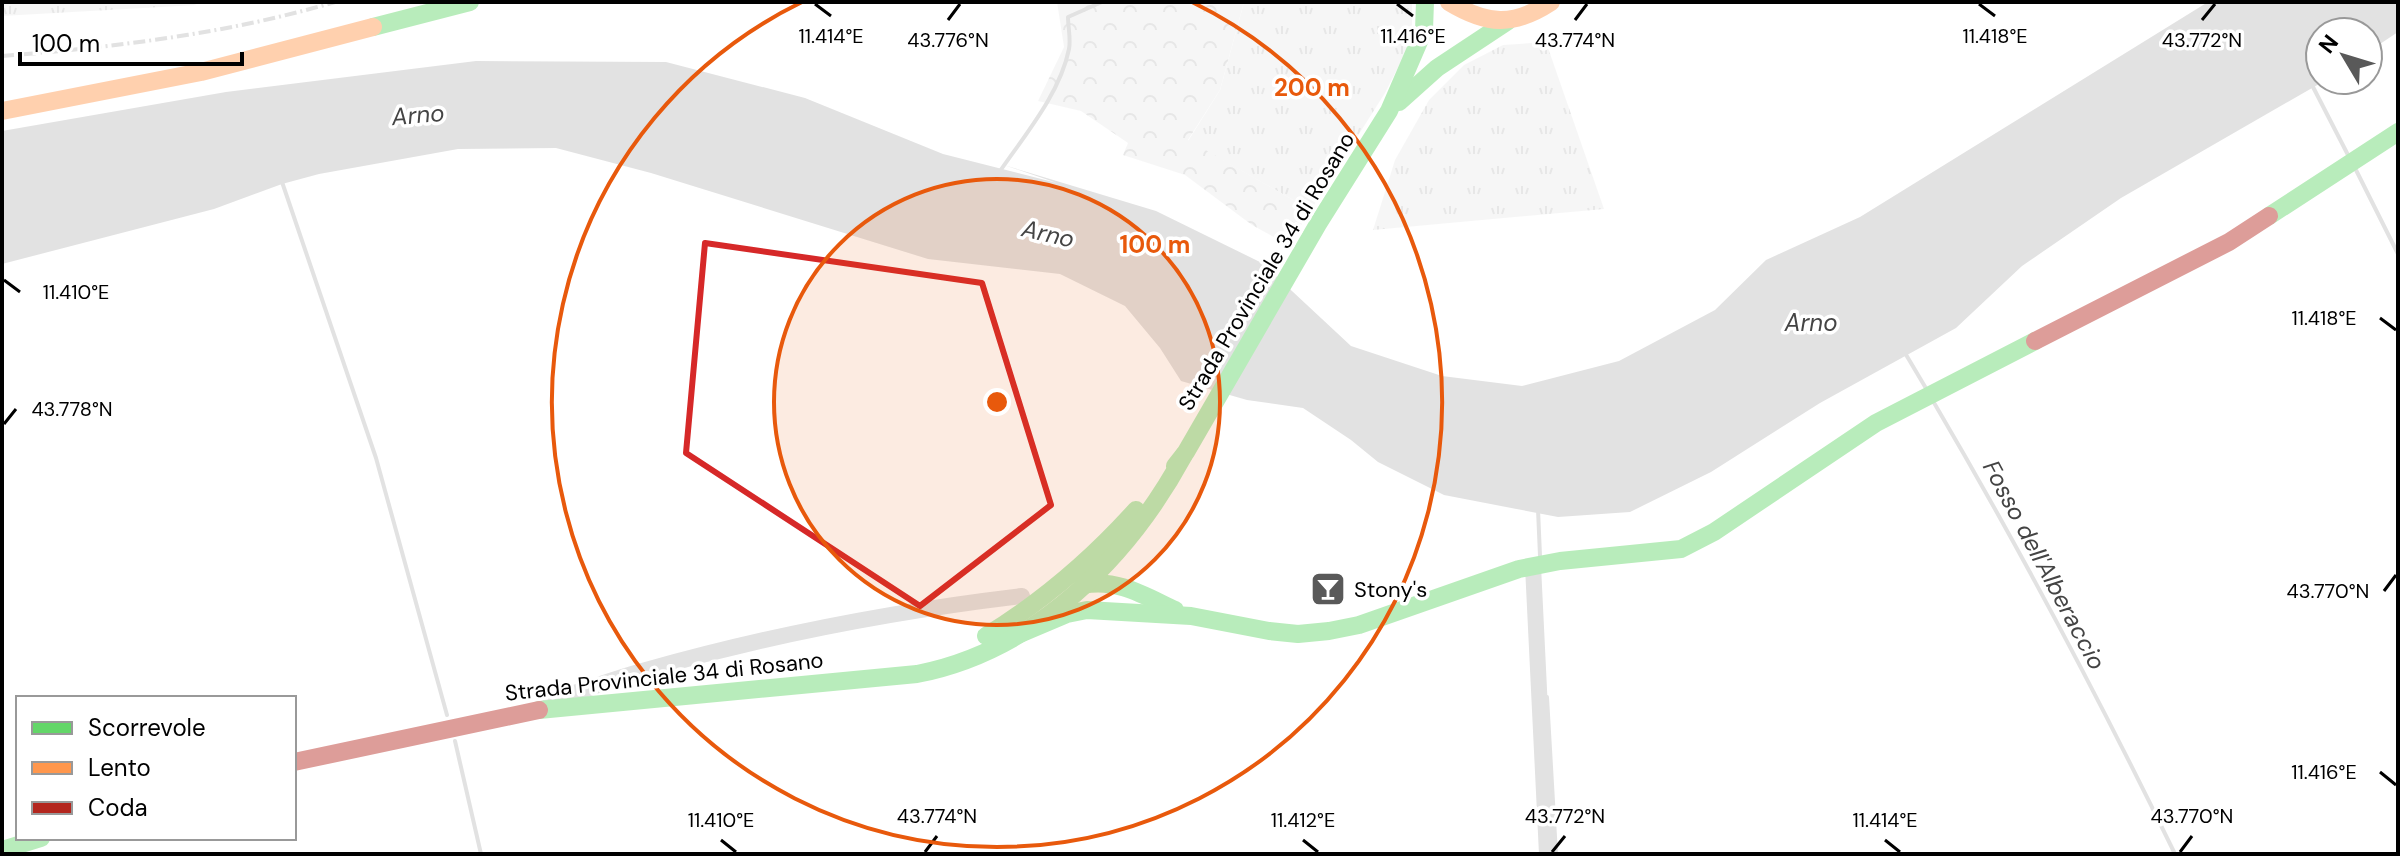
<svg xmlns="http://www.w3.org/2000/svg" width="2400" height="856" font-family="'DM Sans',sans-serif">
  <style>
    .grass { fill: url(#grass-tufts) }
    .forest { fill: url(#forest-crowns) }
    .water { fill: #bfbfbf }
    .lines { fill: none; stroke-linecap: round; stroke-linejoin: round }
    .stream { stroke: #bfbfbf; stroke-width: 4 }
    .street { stroke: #bebebe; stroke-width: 16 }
    .fast { stroke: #63d668; stroke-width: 18 }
    .slow { stroke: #ff974d; stroke-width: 18 }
    .jam { stroke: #b3261e; stroke-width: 18 }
    .rail { stroke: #bebebe; stroke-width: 4; stroke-dasharray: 12 4 2 4; stroke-linecap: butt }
    .marked { fill: none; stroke: #d62828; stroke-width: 6; stroke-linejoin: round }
    .ticks { fill: none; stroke: #000; stroke-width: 3 }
    .ring { fill: none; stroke: #e8590c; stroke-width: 4 }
    .labels { text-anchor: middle; stroke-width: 7; stroke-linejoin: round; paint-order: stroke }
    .street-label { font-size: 22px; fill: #000; stroke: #fff }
    .poi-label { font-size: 22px; fill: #000; stroke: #fff; text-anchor: start }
    .water-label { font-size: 24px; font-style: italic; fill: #444; stroke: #fff }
    .ticks-label { font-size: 20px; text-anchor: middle; fill: #000; stroke: #fff; stroke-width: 7; stroke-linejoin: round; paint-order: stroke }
    .centre { fill: #e8590c; stroke: #fff; stroke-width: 4 }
    .ring-label { font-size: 24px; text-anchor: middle; font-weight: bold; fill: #e8590c; stroke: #fff; stroke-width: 7; stroke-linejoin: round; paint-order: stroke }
  </style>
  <defs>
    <pattern id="grass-tufts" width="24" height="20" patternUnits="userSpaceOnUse" patternTransform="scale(2)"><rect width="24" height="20" fill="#ececec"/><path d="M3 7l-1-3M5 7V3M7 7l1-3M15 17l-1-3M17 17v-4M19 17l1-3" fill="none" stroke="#c9c9c9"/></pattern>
    <pattern id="forest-crowns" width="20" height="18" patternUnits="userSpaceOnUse" patternTransform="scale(2)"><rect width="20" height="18" fill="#ececec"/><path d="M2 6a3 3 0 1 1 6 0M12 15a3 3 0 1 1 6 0" fill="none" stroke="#c9c9c9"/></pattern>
  </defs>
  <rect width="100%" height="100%" fill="#fff"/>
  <g class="grass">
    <path d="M2,2H188L197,5L2,16Z"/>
    <path d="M1244,2H1412V40L1385,93L1311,210L1188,141L1220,90Z"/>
    <path d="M1546,42L1604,209L1373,230L1395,160L1429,100L1464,65L1503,45Z"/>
  </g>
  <path class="forest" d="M1057,2H1244L1220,90L1188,140L1311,210L1288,245L1252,225L1185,175L1123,155L1128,143L1081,111L1038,101L1064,47Z"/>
  <path class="water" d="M2208,2H2398V32L2368,52V32H2320V80H2326L2121,198L2022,266L1956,328L1820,403L1711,472L1630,512L1558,517L1444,495L1378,462L1351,440L1303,408L1247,400L1181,381L1160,348L1125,306L1060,274L928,259L651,173L556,148L458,149L319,174L282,184L214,209L2,264V131L226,92L476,61L666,62L805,98L943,154L1057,183L1004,165L1156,211L1262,263L1351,346L1442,376L1522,386L1619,361L1715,310L1766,260L1860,217Z"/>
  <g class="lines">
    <g class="stream">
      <path d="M2312,85L2348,155"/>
      <path d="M2356,170L2398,254"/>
      <path d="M998,174C1024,136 1060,94 1069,49C1071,39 1068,27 1068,17L1102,2"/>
      <path d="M281,179L376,458L447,715"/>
      <path d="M1905,353L1927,390"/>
      <path d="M1933,401C2020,549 2100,700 2175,854"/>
      <path d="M1538,509L1540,556"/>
      <path d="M1547,697L1556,854"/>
      <path d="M455,741L481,854"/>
    </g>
    <g class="street">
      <path d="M1533,566L1547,854"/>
      <path d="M548,702C581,691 613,679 646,670C770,635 895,611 1022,596"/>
    </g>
    <g class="fast">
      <path d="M373,27L470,2"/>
      <path d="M1399,102L1437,68L1508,21"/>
      <path d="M2269,216L2398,132"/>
      <path d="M1175,466L1186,452L1318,224L1389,111L1424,30L1425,2"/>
      <path d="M1083,585C1117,578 1145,596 1175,610"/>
      <path d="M986,636C1043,601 1091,560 1136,510"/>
      <path d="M1015,636L1067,614L1087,610L1191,616L1269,631L1298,634L1329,631L1359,625L1519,569L1560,561L1681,549L1714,532L1876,423L2035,341"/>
      <path d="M539,710L917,674C1036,651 1128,558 1184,455"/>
      <path d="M2,850L41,838"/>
    </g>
    <g class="slow">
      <path d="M1449,2C1487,25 1513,27 1551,2"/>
      <path d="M2,111L201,72L373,27"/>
    </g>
    <g class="jam">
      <path d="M2035,341L2229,242L2269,216"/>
      <path d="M294,762L539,710"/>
    </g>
    <path class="rail" d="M2,56C115,47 226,34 335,2"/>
  </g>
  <path d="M0 0H2400V856H0ZM705,243L982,283L1051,505L920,606L686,453Z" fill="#fff" fill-opacity=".55" fill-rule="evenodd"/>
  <path class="marked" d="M705,243L982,283L1051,505L920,606L686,453Z"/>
  <path class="ticks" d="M815,4L831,16M1397,4L1413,16M1979,4L1995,16M948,20L960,4M1575,20L1587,4M2202,20L2215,4M4,280L20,292M2380,318L2396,330M4,424L16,409M2384,591L2396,575M2380,772L2396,785M721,840L736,852M1303,840L1318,852M1885,840L1900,852M925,852L937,836M1552,852L1565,836M2180,852L2192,836"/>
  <circle cx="997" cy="402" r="223" fill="#e8590c" fill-opacity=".12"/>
  <g class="ring">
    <circle cx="997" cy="402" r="223"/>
    <path d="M1192 2A445 445 0 1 1 802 2"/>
  </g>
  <defs>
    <g id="bar-square" transform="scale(1.8)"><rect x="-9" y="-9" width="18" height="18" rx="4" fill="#595959" stroke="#fff"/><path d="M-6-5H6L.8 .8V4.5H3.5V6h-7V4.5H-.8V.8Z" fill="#fff"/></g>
  </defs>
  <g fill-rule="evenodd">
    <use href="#bar-square" x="1328" y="589"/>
  </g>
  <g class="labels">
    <g class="street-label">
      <text transform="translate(1266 271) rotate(-59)" y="8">Strada Provinciale 34 di Rosano</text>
      <text transform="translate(664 676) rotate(-6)" y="8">Strada Provinciale 34 di Rosano</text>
    </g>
    <g class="poi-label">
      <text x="1354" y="597">Stony's</text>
    </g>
    <g class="water-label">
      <text transform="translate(418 115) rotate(-5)" y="8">Arno</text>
      <text transform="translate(1048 234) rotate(13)" y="8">Arno</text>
      <text x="1811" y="331">Arno</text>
      <text transform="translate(2044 565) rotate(62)" y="8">Fosso dell'Alberaccio</text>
    </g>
  </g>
  <g class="ticks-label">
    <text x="831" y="43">11.414°E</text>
    <text x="1413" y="43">11.416°E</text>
    <text x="1995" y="43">11.418°E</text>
    <text x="948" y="47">43.776°N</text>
    <text x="1575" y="47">43.774°N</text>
    <text x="2202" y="47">43.772°N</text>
    <text x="76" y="299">11.410°E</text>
    <text x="2324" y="325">11.418°E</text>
    <text x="72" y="416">43.778°N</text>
    <text x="2328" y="598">43.770°N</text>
    <text x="2324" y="779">11.416°E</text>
    <text x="937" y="823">43.774°N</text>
    <text x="1565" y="823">43.772°N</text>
    <text x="2192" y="823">43.770°N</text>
    <text x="721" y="827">11.410°E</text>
    <text x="1303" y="827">11.412°E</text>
    <text x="1885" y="827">11.414°E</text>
  </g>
  <circle cx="997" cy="402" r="12" class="centre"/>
  <g class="ring-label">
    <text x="1312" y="96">200 m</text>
    <text x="1155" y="253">100 m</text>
  </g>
  <rect width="2400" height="856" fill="none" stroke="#000000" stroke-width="8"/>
  <rect x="16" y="696" width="280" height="144" fill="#ffffff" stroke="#999999" stroke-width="2"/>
  <rect x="32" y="722" width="40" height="12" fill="#63d668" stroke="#999999" stroke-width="2"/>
  <text x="88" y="736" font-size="24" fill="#000000">Scorrevole</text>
  <rect x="32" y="762" width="40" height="12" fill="#ff974d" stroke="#999999" stroke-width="2"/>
  <text x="88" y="776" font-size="24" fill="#000000">Lento</text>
  <rect x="32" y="802" width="40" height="12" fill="#b3261e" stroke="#999999" stroke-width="2"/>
  <text x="88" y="816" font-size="24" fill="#000000">Coda</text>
  <g transform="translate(2344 56) rotate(308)"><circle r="38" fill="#ffffff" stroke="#999999" stroke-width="2"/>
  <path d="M0-6L14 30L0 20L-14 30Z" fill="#595959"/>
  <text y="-12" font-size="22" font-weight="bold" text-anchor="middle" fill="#000000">N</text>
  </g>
  <path d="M20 52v12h222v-12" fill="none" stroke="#000000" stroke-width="4"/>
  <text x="32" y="52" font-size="24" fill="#000000" stroke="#ffffff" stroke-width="6" paint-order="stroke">100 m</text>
</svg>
